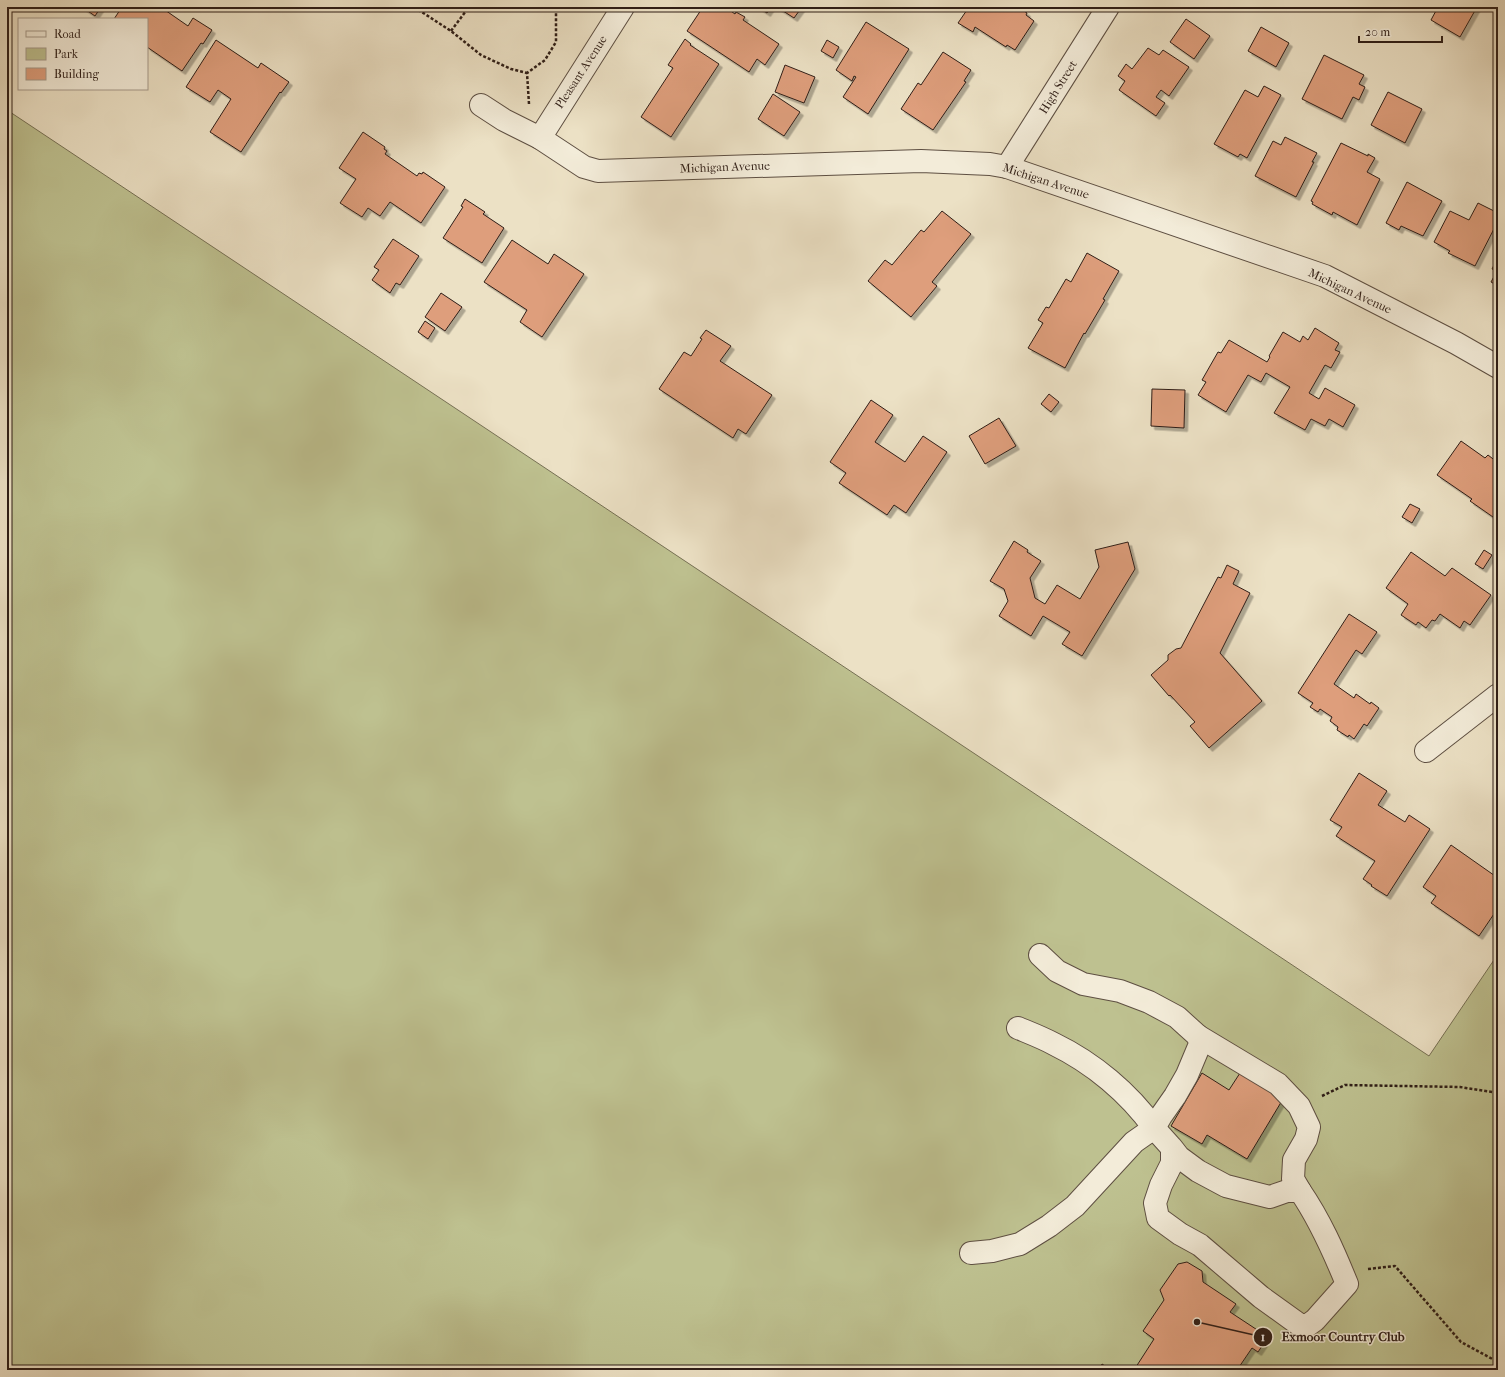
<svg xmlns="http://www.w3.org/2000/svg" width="1505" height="1377" font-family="'IM FELL French Canon',serif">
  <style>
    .green { fill: #bec190; stroke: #767054 }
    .building { fill: #de9e7c; stroke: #2f1e17; filter: url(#shadow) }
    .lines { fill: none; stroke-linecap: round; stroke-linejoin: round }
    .minor-casing { stroke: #5e4f42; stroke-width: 24 }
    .path { stroke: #2f1e17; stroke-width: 2.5; stroke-dasharray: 3 2; stroke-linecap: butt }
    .minor { stroke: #f3ecd9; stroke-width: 22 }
    .labels { text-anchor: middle; stroke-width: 3; stroke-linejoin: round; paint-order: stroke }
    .street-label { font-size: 12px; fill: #2f1e17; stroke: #f3ecd9 }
    .leader { fill: none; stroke: #2f1e17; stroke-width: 1.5 }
    .callout-dot { fill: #2f1e17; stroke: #f3ecd9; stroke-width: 1.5 }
    .mark-label { font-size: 12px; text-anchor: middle; font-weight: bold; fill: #fff }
    .callout-label { font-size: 13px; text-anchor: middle; font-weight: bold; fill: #2f1e17; stroke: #f3ecd9; stroke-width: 3; stroke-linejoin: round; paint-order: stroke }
  </style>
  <defs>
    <filter id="shadow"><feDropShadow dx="3.5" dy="3.5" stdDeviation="0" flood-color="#0004"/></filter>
  </defs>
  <rect width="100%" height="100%" fill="#ece1c5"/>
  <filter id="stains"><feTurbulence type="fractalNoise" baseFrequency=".005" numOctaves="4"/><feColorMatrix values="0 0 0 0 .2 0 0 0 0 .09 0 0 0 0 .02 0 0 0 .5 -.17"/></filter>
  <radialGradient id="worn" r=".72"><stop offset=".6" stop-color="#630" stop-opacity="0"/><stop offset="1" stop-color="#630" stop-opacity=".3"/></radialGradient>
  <path class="green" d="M7,110L1429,1056L1498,954V1370H7Z"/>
  <g class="building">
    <path d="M82,7H101L95,16Z"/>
    <path d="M122,7H163L162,8L188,26L193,18L212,30L203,44L201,43L182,71L147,47V19H114Z"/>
    <path d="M703,7H725L735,14L736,12L745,17L743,20L779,44L765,65L757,59L749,72L687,31Z"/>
    <path d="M758,7H771L767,13Z"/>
    <path d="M777,7H802L794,18Z"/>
    <path d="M969,7H1018L1027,13L1026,15L1034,21L1015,50L1007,45L1006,47L975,27L973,32L958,23Z"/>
    <path d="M1438,7H1477L1460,37L1431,20Z"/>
    <path d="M1186,19L1210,36L1194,59L1170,42Z"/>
    <path d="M866,22L909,49L868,114L843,97L856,77L854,76L852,81L836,70Z"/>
    <path d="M1261,27L1289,43L1276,67L1248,51Z"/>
    <path d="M685,39L691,44L690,45L719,64L671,137L641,117L673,68L668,65Z"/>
    <path d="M216,40L258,68L261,63L289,82L281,93L280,92L241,152L210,132L231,99L218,90L210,102L186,87Z"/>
    <path d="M827,40L839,47L833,58L821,51Z"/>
    <path d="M1148,48L1159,55L1163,50L1189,67L1169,96L1161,90L1156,97L1165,103L1156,116L1119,90L1125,81L1118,76L1126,64L1132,69Z"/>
    <path d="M943,52L971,70L964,81L966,82L933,130L901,109L918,83L921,85Z"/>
    <path d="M1324,55L1364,75L1359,84L1365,87L1359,100L1353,97L1342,119L1302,99Z"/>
    <path d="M785,65L815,77L804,103L775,92Z"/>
    <path d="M1264,86L1281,95L1247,158L1240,154L1238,157L1214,144L1245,90L1258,97Z"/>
    <path d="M1388,92L1422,109L1405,143L1371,125Z"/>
    <path d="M773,94L800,112L784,136L758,119Z"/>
    <path d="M363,132L385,147L384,149L387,151L385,154L417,176L419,173L422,174L423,172L445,187L421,223L390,202L380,216L368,208L362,217L340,203L356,179L339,168Z"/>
    <path d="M1285,137L1317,153L1312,162H1314L1296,197L1255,176L1273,141L1281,145Z"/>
    <path d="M1341,143L1368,156V154L1375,158L1367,172L1380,179L1357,225L1333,212L1332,215L1312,204L1313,202L1311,201Z"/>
    <path d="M1407,182L1442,201L1423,236L1401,226L1399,230L1386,223Z"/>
    <path d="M465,199L485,212L483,214L504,228L482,263L443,238L463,207L461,206Z"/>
    <path d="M1478,203L1498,213V221L1475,266L1448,253L1450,251L1434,242L1450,211L1469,220Z"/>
    <path d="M942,211L971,234L932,282L937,286L911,317L868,281L885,260L892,265L921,230L924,232Z"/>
    <path d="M393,239L419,256L400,285L396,283L390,293L372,280L379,270L374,267Z"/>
    <path d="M512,240L548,264L554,254L584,274L542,337L520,322L527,310L484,282Z"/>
    <path d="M1087,253L1119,271L1103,299L1105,300L1085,334L1084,333L1065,368L1028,348L1043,323L1038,320L1046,307L1049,308L1066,279L1071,282Z"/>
    <path d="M1498,257V286L1491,282L1497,271L1492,269Z"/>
    <path d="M441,293L462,307L445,331L425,317Z"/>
    <path d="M425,321L435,328L428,339L418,332Z"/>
    <path d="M1315,328L1339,343L1335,350L1340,352L1331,368L1325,365L1309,393L1319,399L1325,388L1355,405L1343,427L1329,419L1325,426L1311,419L1305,430L1274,413L1290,387L1266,373L1261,382L1248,375L1226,412L1198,395L1206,382L1202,380L1218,352L1221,353L1229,340L1267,362L1270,357L1269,356L1283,332L1300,342L1303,336L1308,340Z"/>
    <path d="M706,330L731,346L720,361L772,395L746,434L738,429L733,438L659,389L684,352L691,356L702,339L700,338Z"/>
    <path d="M1152,389L1185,390L1184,428L1151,426Z"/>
    <path d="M1049,394L1059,402L1051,412L1041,404Z"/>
    <path d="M871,400L893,415L875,442L905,462L923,436L947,452L906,513L894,505L887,515L839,483L846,473L830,462Z"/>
    <path d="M999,418L1016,446L985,464L969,436Z"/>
    <path d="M1461,441L1485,458L1488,455L1497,462L1498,460V511L1493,517L1470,501L1472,499L1437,475Z"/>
    <path d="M1410,504L1420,509L1412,523L1402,517Z"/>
    <path d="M1014,541L1028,550L1027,552L1041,561L1030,578L1035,598L1045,604L1057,585L1080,599L1099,567L1095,550L1128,542L1135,569L1082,656L1062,644L1070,632L1043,616L1031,636L999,616L1008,601L1004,589L990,581Z"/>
    <path d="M1484,550L1492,555L1483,569L1475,564Z"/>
    <path d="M1411,552L1445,576L1452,568L1491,595L1470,625L1464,621L1460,628L1440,614L1435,621L1432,620L1426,628L1418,622L1416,625L1401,615L1408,604L1386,588Z"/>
    <path d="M1227,565L1239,571L1233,584L1250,593L1220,653L1262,701L1209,748L1190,726L1195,722L1170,695L1169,696L1151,675L1168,660V655L1176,649L1181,648L1218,577L1221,578Z"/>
    <path d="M1349,614L1377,632L1362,654L1356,650L1334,684L1354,698L1356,694L1370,704L1371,702L1379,708L1367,726L1364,724L1354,739L1349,735L1348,737L1337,730L1338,727L1330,721L1332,717L1320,709L1318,712L1310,707L1313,703L1298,693Z"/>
    <path d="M1359,773L1387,791L1378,805L1405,822L1409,815L1430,829L1387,896L1371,886L1372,885L1363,879L1375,861L1336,836L1342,827L1330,820Z"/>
    <path d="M1451,845L1498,878V908L1479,936L1431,903L1436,896L1423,887Z"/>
    <path d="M1202,1073L1229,1090L1240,1073L1283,1099L1247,1159L1207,1135L1202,1144L1171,1126Z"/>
    <path d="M1187,1262L1202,1271L1203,1282L1236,1304L1230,1312L1268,1337L1258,1352L1252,1348L1237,1370H1134L1154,1339L1143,1331L1164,1300L1160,1290L1178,1264Z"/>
    <path d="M1102,1364L1111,1370H1099Z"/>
  </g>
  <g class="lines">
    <g class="minor-casing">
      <g id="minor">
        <path d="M481,105L504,120L540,138L584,167L598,171L921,161L990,164L1007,167L1325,276L1456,343L1498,367"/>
        <path d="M540,138L623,7"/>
        <path d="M1007,167L1108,7"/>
        <path d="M1426,751L1498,695"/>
        <path d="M1018,1028C1030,1033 1043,1038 1054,1044C1093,1063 1129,1093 1154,1128L1161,1116L1175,1096L1187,1075L1200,1044L1198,1036L1177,1017L1149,1002L1120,991L1083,984L1057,971L1040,955"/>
        <path d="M1198,1036L1278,1084L1299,1106L1309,1127L1306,1139L1294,1160L1293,1179L1300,1191"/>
        <path d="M971,1253L992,1251L1020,1244L1049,1226L1075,1206L1134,1142L1154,1128L1172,1148V1163L1161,1185L1155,1203L1158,1218L1180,1234L1200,1245L1261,1297L1304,1328L1315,1320L1347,1284C1334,1252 1320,1220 1300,1191H1287L1270,1197L1226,1186L1198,1171L1179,1157L1172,1148"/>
      </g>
    </g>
    <g class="path">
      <path d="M414,7L451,31L481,55L511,69L527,73"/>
      <path d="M451,31L469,7"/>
      <path d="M529,104L527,73L545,60L556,42V7"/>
      <path d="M1322,1096L1345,1085L1460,1087L1498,1093"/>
      <path d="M1368,1269L1395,1266L1461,1342L1498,1362"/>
    </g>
    <use href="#minor" class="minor"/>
  </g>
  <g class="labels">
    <g class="street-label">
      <text transform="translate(581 72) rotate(-57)" y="4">Pleasant Avenue</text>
      <text transform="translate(1058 87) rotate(-58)" y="4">High Street</text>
      <text transform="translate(725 167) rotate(-2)" y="4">Michigan Avenue</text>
      <text transform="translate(1046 181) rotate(18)" y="4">Michigan Avenue</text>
      <text transform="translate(1350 291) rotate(25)" y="4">Michigan Avenue</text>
    </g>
  </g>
  <path class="leader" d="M1197 1322L1263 1337"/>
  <g class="callout-dot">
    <circle cx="1197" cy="1322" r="4"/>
    <circle cx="1263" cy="1337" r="10"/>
  </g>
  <g class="mark-label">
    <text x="1263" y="1341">1</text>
  </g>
  <g class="callout-label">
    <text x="1343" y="1341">Exmoor Country Club</text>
  </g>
  <rect width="1505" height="1377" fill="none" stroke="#ece1c5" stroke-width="24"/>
  <rect x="8" y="8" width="1489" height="1361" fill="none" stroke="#2f1e17" stroke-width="2"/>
  <rect x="12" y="12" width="1481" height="1353" fill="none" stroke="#2f1e17"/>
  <rect x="18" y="18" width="130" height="72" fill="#f3ecd9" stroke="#a59a8b"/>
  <rect x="26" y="31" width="20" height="6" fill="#f3ecd9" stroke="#a59a8b"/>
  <text x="54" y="38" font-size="12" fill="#2f1e17">Road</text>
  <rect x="26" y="48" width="20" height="12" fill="#bec190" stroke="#a59a8b"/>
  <text x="54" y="58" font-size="12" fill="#2f1e17">Park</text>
  <rect x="26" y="68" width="20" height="12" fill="#de9e7c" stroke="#a59a8b"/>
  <text x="54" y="78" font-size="12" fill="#2f1e17">Building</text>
  <path d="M1359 36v6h83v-6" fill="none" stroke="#2f1e17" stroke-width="2"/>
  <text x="1365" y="36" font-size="12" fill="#2f1e17" stroke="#f3ecd9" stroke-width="3" paint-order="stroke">20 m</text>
  <rect width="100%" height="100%" filter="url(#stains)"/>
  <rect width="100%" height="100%" fill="url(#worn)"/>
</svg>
